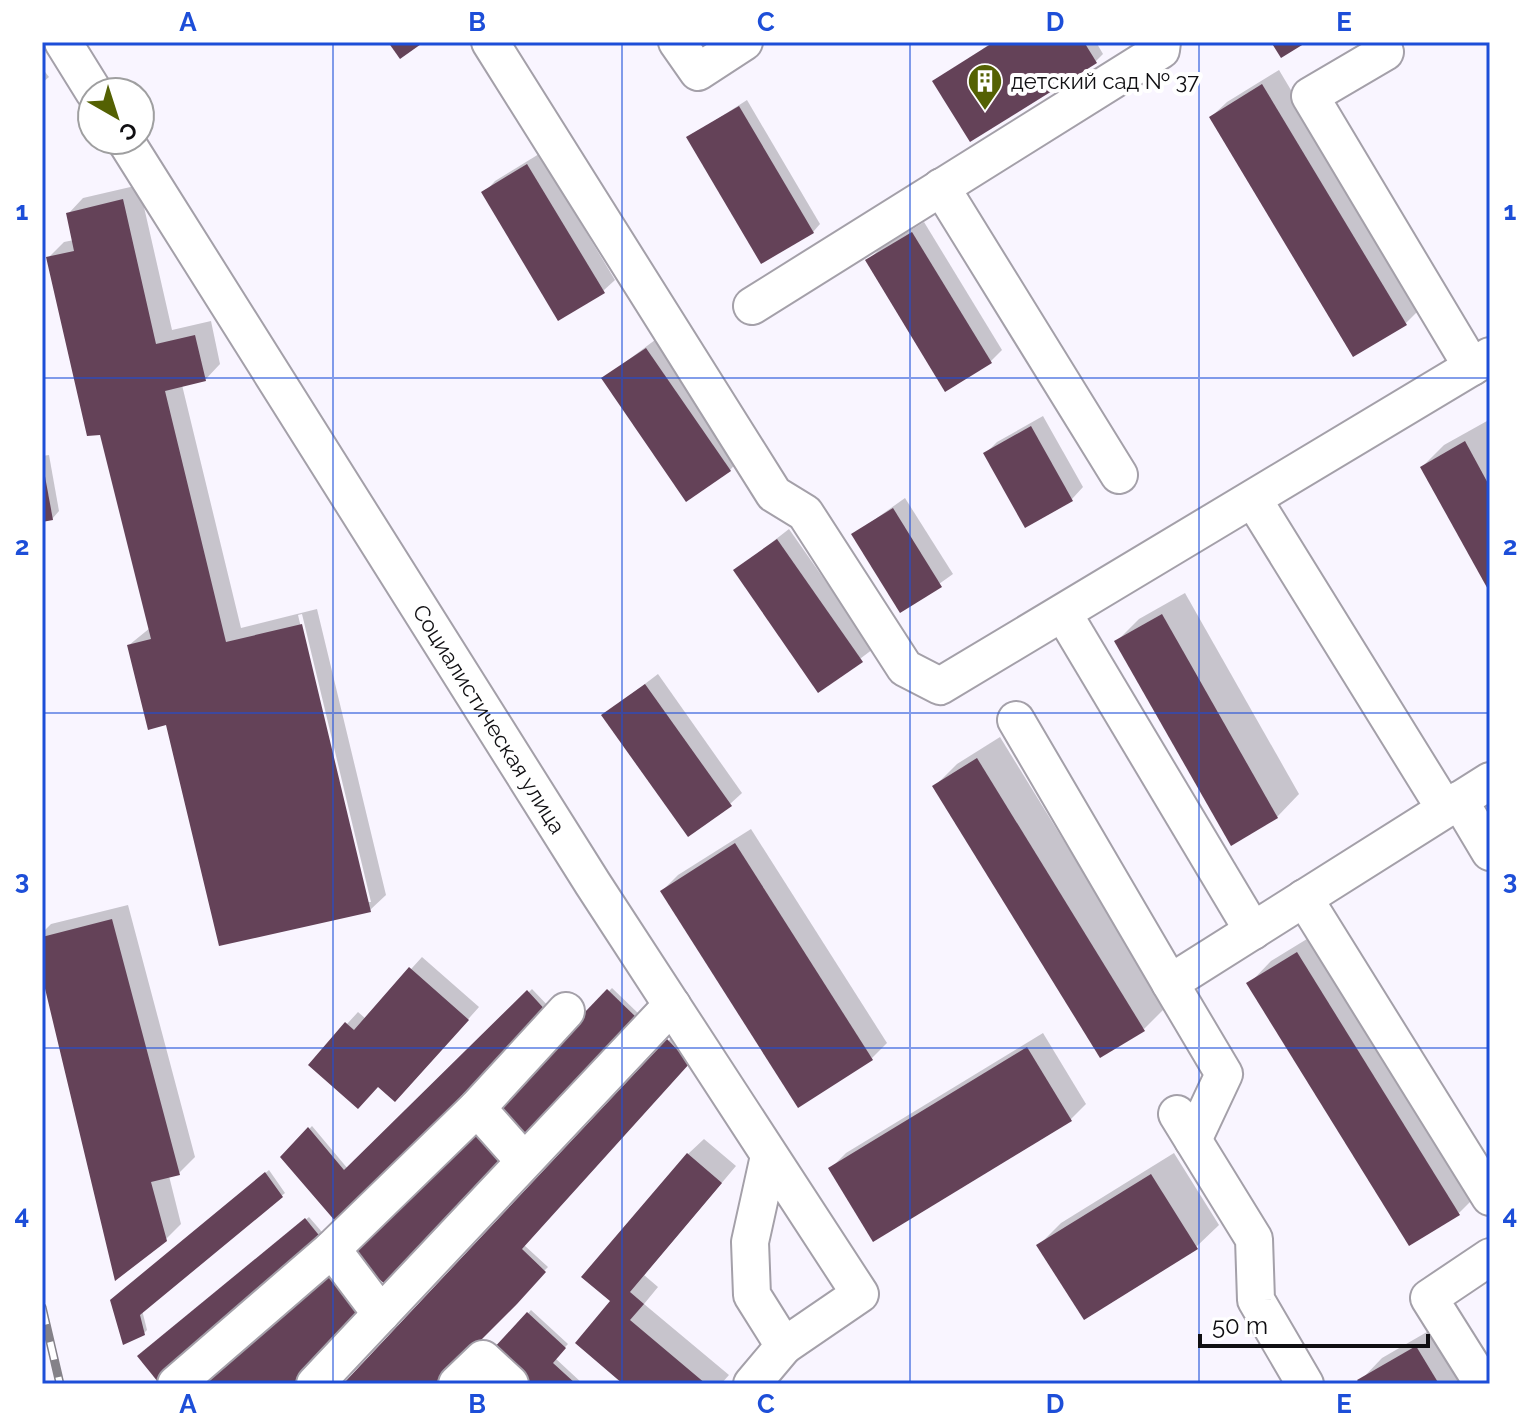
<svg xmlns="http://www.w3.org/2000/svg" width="1532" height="1426" font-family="Raleway,sans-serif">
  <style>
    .shadow { fill: #0003; fill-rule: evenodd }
    .building { fill: #644258 }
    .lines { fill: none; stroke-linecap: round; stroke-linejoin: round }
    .minor-casing { stroke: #a4a0a9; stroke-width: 40 }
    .minor { stroke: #fff; stroke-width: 36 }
    .rail-casing { stroke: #848188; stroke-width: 9 }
    .rail { stroke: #fff; stroke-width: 6; stroke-dasharray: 18; stroke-linecap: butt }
    .grid { fill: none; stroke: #1d4ed8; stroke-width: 2; stroke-opacity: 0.55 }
    .labels { text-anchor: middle; stroke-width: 8; stroke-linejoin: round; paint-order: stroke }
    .poi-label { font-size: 22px; fill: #100f12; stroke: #fff; text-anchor: start }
    .street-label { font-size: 22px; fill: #100f12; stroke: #fff }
    .neatline { fill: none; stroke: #1d4ed8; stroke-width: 3 }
    .grid-label { font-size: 26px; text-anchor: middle; font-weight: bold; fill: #1d4ed8 }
  </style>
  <rect width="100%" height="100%" fill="#f9f5ff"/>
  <g class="shadow">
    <path d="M993,42H1096L1103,54L1096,61L935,81Z"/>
    <path d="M42,68L49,77L42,83Z"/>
    <path d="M1279,70L1421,308L1406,323L1211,117L1227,102Z"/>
    <path d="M747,100L820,224L813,232L688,138Z"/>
    <path d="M539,154L615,280L603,291L484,193L495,181Z"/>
    <path d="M139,185L172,330L211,321L220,364L205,380L182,385L241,628L317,609L386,895L370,910L168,722L129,645L150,628L102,433L48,258L64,242L74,240L68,214L83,198ZM302,614L371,902H367L298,615Z"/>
    <path d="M924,222L1002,350L990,362L868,260L880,249Z"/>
    <path d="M659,337L741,458L730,470L604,378Z"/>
    <path d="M1043,416L1083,487L1072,499L985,454L997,442Z"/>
    <path d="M1487,421L1490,425V589L1422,467L1444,445Z"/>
    <path d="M49,455L59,511L52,519L42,520V456Z"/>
    <path d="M905,498L953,574L901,611L853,535Z"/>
    <path d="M789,529L873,649L819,690L736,570Z"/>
    <path d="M1185,593L1299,794L1277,817L1117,641L1139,619Z"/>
    <path d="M658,674L742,793L730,804L604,715Z"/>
    <path d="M1000,737L1166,1007L1144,1029L934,787L957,764Z"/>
    <path d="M751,829L887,1043L872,1058L662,891L678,875Z"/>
    <path d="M128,905L195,1157L179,1173L169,1176L181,1224L165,1240L42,968V933L51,924Z"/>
    <path d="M1320,931L1481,1191L1459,1213L1249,984L1271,961Z"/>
    <path d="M422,957L479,1007L407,1088L347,1024L358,1012L366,1019Z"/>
    <path d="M612,988L640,1015L499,1105Z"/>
    <path d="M532,989L551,1009L337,1219L282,1157L312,1126L348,1169Z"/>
    <path d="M1043,1033L1086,1104L1071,1119L874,1239L831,1168L846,1153Z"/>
    <path d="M672,1037L692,1058L524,1245L548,1267L433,1384H345Z"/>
    <path d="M704,1139L736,1166L644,1275L658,1287L644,1304L729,1375L721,1384H627L613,1301L688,1154Z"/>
    <path d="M1174,1153L1219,1225L1196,1247L1039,1245L1061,1223Z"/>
    <path d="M269,1170L285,1193L142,1310L147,1330L144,1333L116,1297Z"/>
    <path d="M309,1217L328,1239L143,1353Z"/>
    <path d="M531,1310L568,1344L555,1358L583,1384H532L495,1350Z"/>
    <path d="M1439,1325L1474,1384H1362L1360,1381L1382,1358Z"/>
  </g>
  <g class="building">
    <path d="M388,42H424L400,59Z"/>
    <path d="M994,42H1084L1097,63L970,142L932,81Z"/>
    <path d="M1271,42H1307L1281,58Z"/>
    <path d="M1262,84L1407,325L1353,357L1209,117Z"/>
    <path d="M739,106L814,233L761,264L686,137Z"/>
    <path d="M527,164L605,293L558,321L481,192Z"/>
    <path d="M123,199L156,344L195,335L206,381L165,391L226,642L302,624L371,912L219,946L166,725L148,730L127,645L151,639L100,435L87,436L46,257L74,251L66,213Z"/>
    <path d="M912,232L992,363L945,392L865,260Z"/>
    <path d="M646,348L731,471L686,502L601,378Z"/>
    <path d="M1031,426L1073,501L1025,528L983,453Z"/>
    <path d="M1465,441L1490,487V593L1420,467Z"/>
    <path d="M44,471L53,520L42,522V472Z"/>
    <path d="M893,508L942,587L900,613L851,534Z"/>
    <path d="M777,539L863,662L818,693L733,570Z"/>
    <path d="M1162,614L1278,818L1231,846L1114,641Z"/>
    <path d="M645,684L732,806L688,837L601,715Z"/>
    <path d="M977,758L1145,1031L1100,1058L932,786Z"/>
    <path d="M735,843L873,1060L798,1108L660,891Z"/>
    <path d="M112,919L180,1175L151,1182L167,1241L115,1281L42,976V937Z"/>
    <path d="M1297,952L1460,1215L1409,1246L1246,983Z"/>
    <path d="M409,967L469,1020L395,1102L378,1087L358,1109L308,1065L345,1022L354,1030Z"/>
    <path d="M607,989L638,1019L527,1135L496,1105Z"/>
    <path d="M527,990L549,1014L336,1222L280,1157L308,1127L344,1170Z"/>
    <path d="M667,1039L690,1063L522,1249L546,1272L517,1304L437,1384H343Z"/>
    <path d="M1027,1047L1072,1121L873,1242L828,1168Z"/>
    <path d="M475,1122L512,1158L389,1288L351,1253Z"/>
    <path d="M687,1153L722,1183L630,1292L644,1304L630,1320L706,1384H623L575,1343L610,1301L581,1277Z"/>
    <path d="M265,1172L283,1197L140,1315L145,1335L123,1345L110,1300Z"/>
    <path d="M1151,1174L1198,1249L1084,1320L1036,1245Z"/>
    <path d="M305,1218L326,1244L158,1382L137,1356Z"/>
    <path d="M331,1263L366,1307L293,1384H194Z"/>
    <path d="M527,1312L566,1348L553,1363L576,1384H529L492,1350Z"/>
    <path d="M1416,1346L1439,1384H1360L1357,1380Z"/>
  </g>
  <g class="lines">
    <g class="minor-casing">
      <g id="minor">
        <path d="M63,42L94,92"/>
        <path d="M490,42L774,494L805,513L905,668L940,686L1490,356"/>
        <path d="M677,42L698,72L744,42"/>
        <path d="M1379,42L1385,52L1310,96L1472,367"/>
        <path id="s1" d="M125,140L593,884L860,1294L784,1346L752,1295L750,1242L769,1156"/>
        <path d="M941,187L1119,475"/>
        <path d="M752,306L1161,50L1162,42"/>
        <path d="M1253,499L1445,809"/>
        <path d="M1063,613L1253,931"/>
        <path d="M1016,720L1170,983"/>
        <path d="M1459,800L1490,852"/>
        <path d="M1304,898L1490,1197"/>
        <path d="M477,1108L524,1161"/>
        <path d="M1177,1114L1254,1239L1256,1300L1305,1384"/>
        <path d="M1193,1140L1224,1074L1170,983L1490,781"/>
        <path d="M381,1314L332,1249L477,1108L566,1011"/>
        <path d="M176,1384L332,1249"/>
        <path d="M315,1384L672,1005"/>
        <path d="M457,1384L483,1359L510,1384"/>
        <path d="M752,1384L784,1346"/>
        <path d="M1483,1384L1429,1298L1490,1257"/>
      </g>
    </g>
    <use href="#minor" class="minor"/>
    <g class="rail-casing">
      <path id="rail" d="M42,1307L60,1384"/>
    </g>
    <use href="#rail" class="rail"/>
  </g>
  <path class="grid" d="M333,42V1384M622,42V1384M910,42V1384M1199,42V1384M42,378H1490M42,713H1490M42,1048H1490"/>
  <defs>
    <g id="building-pin" transform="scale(1.8)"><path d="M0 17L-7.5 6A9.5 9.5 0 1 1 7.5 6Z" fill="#546103" stroke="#fff"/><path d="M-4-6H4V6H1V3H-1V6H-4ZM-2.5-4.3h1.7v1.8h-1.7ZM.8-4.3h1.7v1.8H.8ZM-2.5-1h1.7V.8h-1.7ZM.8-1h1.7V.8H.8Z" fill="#fff"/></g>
  </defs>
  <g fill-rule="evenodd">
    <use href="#building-pin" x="985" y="81"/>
  </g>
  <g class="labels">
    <g class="poi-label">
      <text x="1011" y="89">детский сад № 37</text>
    </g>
    <g class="street-label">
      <text dy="8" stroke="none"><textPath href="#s1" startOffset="684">Социалистическая улица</textPath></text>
    </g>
  </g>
  <rect width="1532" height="1426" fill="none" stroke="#ffffff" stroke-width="88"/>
  <g transform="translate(116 116) rotate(141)"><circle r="38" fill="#ffffff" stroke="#9f9fa0" stroke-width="2"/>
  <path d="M0-6L14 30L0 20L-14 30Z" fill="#546103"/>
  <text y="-12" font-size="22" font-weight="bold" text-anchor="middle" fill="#100f12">С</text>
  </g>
  <path d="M1200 1334v12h228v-12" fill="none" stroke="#100f12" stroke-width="4"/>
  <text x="1212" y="1334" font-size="24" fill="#100f12" stroke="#ffffff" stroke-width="6" paint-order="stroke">50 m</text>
  <rect x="44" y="44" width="1444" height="1338" class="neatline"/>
  <g class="grid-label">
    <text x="188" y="31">A</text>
    <text x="477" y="31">B</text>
    <text x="766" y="31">C</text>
    <text x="1055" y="31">D</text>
    <text x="1344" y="31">E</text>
    <text x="22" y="220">1</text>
    <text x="1510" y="220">1</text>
    <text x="22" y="555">2</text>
    <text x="1510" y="555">2</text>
    <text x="22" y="889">3</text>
    <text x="1510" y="889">3</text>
    <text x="22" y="1224">4</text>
    <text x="1510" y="1224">4</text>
    <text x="188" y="1413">A</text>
    <text x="477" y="1413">B</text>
    <text x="766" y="1413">C</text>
    <text x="1055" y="1413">D</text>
    <text x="1344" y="1413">E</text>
  </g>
</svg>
